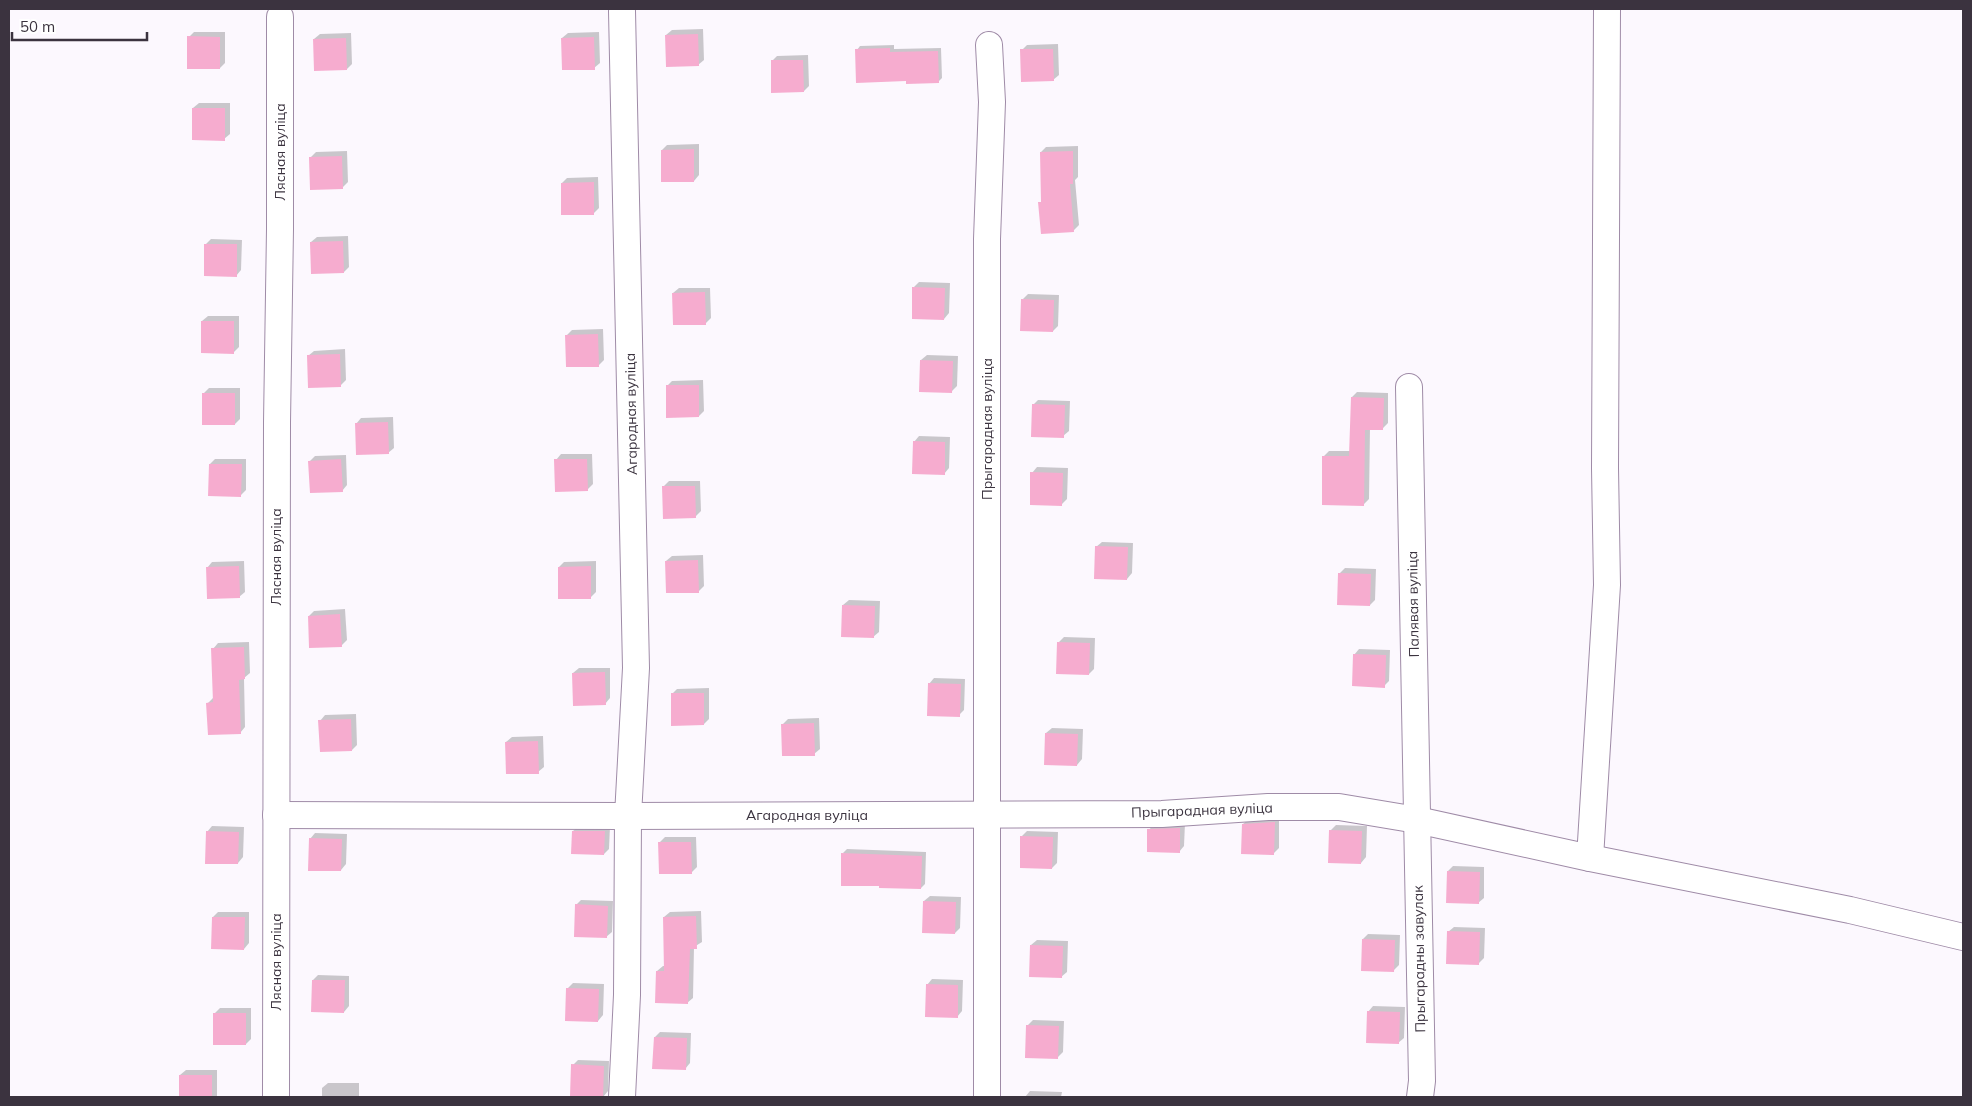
<svg xmlns="http://www.w3.org/2000/svg" width="1972" height="1106" font-family="Mulish,sans-serif">
  <style>
    .shadow { fill: #0003 }
    .building { fill: #f6accf }
    .lines { fill: none; stroke-linecap: round; stroke-linejoin: round }
    .minor-casing { stroke: #9f8ba7; stroke-width: 28 }
    .minor { stroke: #fff; stroke-width: 26 }
    .labels { text-anchor: middle; stroke-width: 4; stroke-linejoin: round; paint-order: stroke }
    .street-label { font-size: 14px; fill: #3b333f; stroke: #fff }
  </style>
  <rect width="100%" height="100%" fill="#fcf8fe"/>
  <g class="shadow">
    <path d="M703,29L704,60L698,65L666,35L672,30Z"/>
    <path d="M194,32H225V63L220,68L189,37Z"/>
    <path d="M599,32L600,63L594,68L562,38L568,33Z"/>
    <path d="M351,33L352,64L347,69L314,39L320,34Z"/>
    <path d="M1058,44L1059,75L1053,80L1022,50L1027,45Z"/>
    <path d="M894,45V49L941,48L942,78L938,82L907,80L857,50L860,46Z"/>
    <path d="M808,55L809,86L804,91L772,61L777,56Z"/>
    <path d="M199,103H230V134L224,139L193,108Z"/>
    <path d="M699,144V175L694,181L662,150L667,145Z"/>
    <path d="M1078,146V177L1075,180L1079,225L1073,231L1040,203L1042,201L1041,152L1046,147Z"/>
    <path d="M347,151L348,182L343,187L310,158L316,152Z"/>
    <path d="M598,177L599,208L594,213L562,183L567,178Z"/>
    <path d="M348,236L349,267L344,272L311,242L317,237Z"/>
    <path d="M211,239L242,240L241,270L236,276L205,245Z"/>
    <path d="M919,282L950,283L949,313L944,319L914,287Z"/>
    <path d="M679,288H710L711,318L705,324L673,293Z"/>
    <path d="M1028,294L1059,295L1058,326L1053,331L1023,299Z"/>
    <path d="M208,316H239V347L233,353L202,321Z"/>
    <path d="M603,329L604,360L598,366L567,335L572,330Z"/>
    <path d="M345,349L346,380L341,385L308,356L314,351Z"/>
    <path d="M927,355L958,356L957,386L951,392L921,360Z"/>
    <path d="M703,380L704,411L699,416L667,386L672,381Z"/>
    <path d="M209,388H240V419L235,424L204,393Z"/>
    <path d="M1357,392L1388,393V423L1382,429L1370,428L1369,499L1364,504L1324,456L1329,451H1350L1352,397Z"/>
    <path d="M1038,400L1070,401L1069,431L1063,436L1033,405Z"/>
    <path d="M393,417L394,448L388,453L356,424L361,418Z"/>
    <path d="M919,436L950,437L949,468L944,474L914,442Z"/>
    <path d="M561,454H592L593,484L587,490L556,460Z"/>
    <path d="M346,455L347,485L342,491L310,461L315,456Z"/>
    <path d="M215,459H246V490L241,495L210,464Z"/>
    <path d="M1037,467L1068,468L1067,499L1062,504L1032,473Z"/>
    <path d="M669,481H700L701,511L695,517L663,487Z"/>
    <path d="M1102,542L1133,543L1132,573L1127,579L1096,547Z"/>
    <path d="M703,555L704,586L698,592L666,561L672,556Z"/>
    <path d="M244,561L245,592L239,597L207,568L212,562Z"/>
    <path d="M596,561V592L591,597L559,567L564,562Z"/>
    <path d="M1345,568L1376,569L1375,600L1370,605L1339,574Z"/>
    <path d="M849,600L880,601L879,632L873,637L843,605Z"/>
    <path d="M345,609L347,640L341,646L309,616L314,611Z"/>
    <path d="M1064,637L1095,638L1094,669L1089,674L1059,642Z"/>
    <path d="M249,642L250,673L244,678L245,727L240,733L208,703L213,698V649L218,643Z"/>
    <path d="M1359,649L1390,650L1389,681L1384,686L1354,655Z"/>
    <path d="M579,668H610V698L605,704L573,673Z"/>
    <path d="M934,678L965,679L964,710L959,715L929,684Z"/>
    <path d="M709,688V719L704,724L672,694L677,689Z"/>
    <path d="M356,714L357,745L352,750L320,721L325,715Z"/>
    <path d="M819,718L820,749L814,754L783,724L788,719Z"/>
    <path d="M1052,728L1083,729L1082,759L1077,765L1046,733Z"/>
    <path d="M543,736L544,767L538,772L506,742L512,737Z"/>
    <path d="M1279,817V848L1274,853L1243,824L1249,819Z"/>
    <path d="M1185,823L1184,846L1179,852L1149,830L1154,824Z"/>
    <path d="M1336,825L1367,826L1366,857L1361,863L1330,831Z"/>
    <path d="M212,826L244,827L243,857L238,863L207,832Z"/>
    <path d="M579,826H610L609,849L604,854L573,831Z"/>
    <path d="M1027,831L1058,832L1057,863L1052,868L1022,836Z"/>
    <path d="M315,833L347,834L346,864L341,870L310,839Z"/>
    <path d="M665,837H696L697,867L691,873L659,843Z"/>
    <path d="M847,849L926,852L925,884L921,888L880,885L843,853Z"/>
    <path d="M1453,866L1484,867V898L1478,903L1448,871Z"/>
    <path d="M930,896L961,897L960,928L955,933L924,901Z"/>
    <path d="M581,900L613,901L612,932L606,937L576,905Z"/>
    <path d="M701,911L702,942L694,947L693,998L687,1003L657,971L663,966H665L664,917L670,912Z"/>
    <path d="M218,912H249V943L244,949L213,917Z"/>
    <path d="M1454,927L1485,928L1484,958L1479,963L1448,932Z"/>
    <path d="M1368,934L1400,935L1399,965L1393,971L1363,939Z"/>
    <path d="M1037,940L1068,941L1067,972L1061,977L1031,945Z"/>
    <path d="M318,975L349,976V1006L344,1012L313,980Z"/>
    <path d="M932,979L963,980L962,1011L957,1017L927,985Z"/>
    <path d="M573,983L604,984L603,1015L598,1021L567,989Z"/>
    <path d="M1373,1006L1405,1007L1404,1038L1398,1043L1368,1012Z"/>
    <path d="M220,1008H251V1039L246,1044L215,1013Z"/>
    <path d="M1033,1020L1064,1021L1063,1052L1058,1057L1027,1026Z"/>
    <path d="M660,1032L691,1033L690,1063L685,1069L655,1037Z"/>
    <path d="M578,1060L609,1061L608,1091L603,1097L573,1065Z"/>
    <path d="M186,1070H217V1097H180V1075Z"/>
    <path d="M328,1083H359V1097H322V1088Z"/>
    <path d="M1030,1091L1062,1092L1061,1097H1025Z"/>
  </g>
  <g class="building">
    <path d="M698,34L699,66L666,67L665,35Z"/>
    <path d="M187,36L220,37V69H187Z"/>
    <path d="M594,37L595,70H562L561,38Z"/>
    <path d="M346,38L347,70L314,71L313,39Z"/>
    <path d="M890,48V52L938,51L939,83L906,84V81L856,83L855,49Z"/>
    <path d="M1020,49H1053L1054,81L1021,82Z"/>
    <path d="M771,60H803L804,92L771,93Z"/>
    <path d="M192,108H225V141L192,140Z"/>
    <path d="M694,149V182H661V150Z"/>
    <path d="M1073,151V184H1070L1074,232L1041,234L1038,202H1041L1040,152Z"/>
    <path d="M342,156L343,189L310,190L309,157Z"/>
    <path d="M594,182V215H561V183Z"/>
    <path d="M343,241L344,273L311,274L310,242Z"/>
    <path d="M204,244H237V277L204,276Z"/>
    <path d="M912,287L945,288L944,320L912,319Z"/>
    <path d="M705,292L706,325H673L672,293Z"/>
    <path d="M1021,299L1054,300L1053,332L1020,331Z"/>
    <path d="M201,321H234V354L201,353Z"/>
    <path d="M598,334L599,367H566L565,335Z"/>
    <path d="M340,354L341,387L308,388L307,355Z"/>
    <path d="M920,360L953,361L952,393L919,392Z"/>
    <path d="M666,385H699V417L666,418Z"/>
    <rect x="202" y="393" width="33" height="32"/>
    <path d="M1351,397L1384,398L1383,430H1365L1364,506L1322,505V456H1349Z"/>
    <path d="M1032,404L1065,405L1064,438L1031,437Z"/>
    <path d="M388,422L389,454L356,455L355,423Z"/>
    <path d="M913,441L945,442V475L912,474Z"/>
    <path d="M341,459L343,492L310,493L308,461Z"/>
    <path d="M554,459H587L588,491L555,492Z"/>
    <path d="M209,464H242L241,497L208,496Z"/>
    <path d="M1030,472L1063,473L1062,506L1030,505Z"/>
    <path d="M662,486H695L696,518L663,519Z"/>
    <path d="M1095,546L1128,547L1127,580L1094,579Z"/>
    <path d="M698,560L699,593H666L665,561Z"/>
    <path d="M239,566L240,598L207,599L206,567Z"/>
    <path d="M591,566V599H558V567Z"/>
    <path d="M1338,573L1371,574L1370,606L1337,605Z"/>
    <path d="M842,605L875,606L874,638L841,637Z"/>
    <path d="M340,614L342,647L309,648L308,616Z"/>
    <path d="M1057,642L1090,643L1089,675L1056,674Z"/>
    <path d="M244,647L245,679L239,680L241,734L208,735L206,703L213,702L211,648Z"/>
    <path d="M1353,654L1386,655L1385,688L1352,686Z"/>
    <path d="M605,672L606,705L573,706L572,673Z"/>
    <path d="M928,683L961,684L960,717L927,716Z"/>
    <path d="M671,693H704V725L671,726Z"/>
    <path d="M351,719L352,751L320,752L318,720Z"/>
    <path d="M814,723L815,756H782L781,724Z"/>
    <path d="M1045,733L1078,734L1077,766L1044,765Z"/>
    <path d="M538,741L539,774H506L505,742Z"/>
    <path d="M1275,822L1274,855L1241,854L1242,824Z"/>
    <path d="M1180,828V853L1147,852V829Z"/>
    <path d="M1329,830L1362,831L1361,864L1328,863Z"/>
    <path d="M206,831L239,832L238,864H205Z"/>
    <path d="M572,831H605L604,855L571,854Z"/>
    <path d="M1020,836L1053,837L1052,869L1020,868Z"/>
    <path d="M309,838L342,839L341,871H308Z"/>
    <path d="M658,842H691L692,874H659Z"/>
    <path d="M841,853L922,856L921,889L879,888V886H841Z"/>
    <path d="M1447,871L1480,872L1479,904L1446,903Z"/>
    <path d="M923,901L956,902L955,934L922,933Z"/>
    <path d="M575,904L608,906L607,938L574,937Z"/>
    <path d="M696,916L697,949H690L688,1004L655,1003L656,971H664L663,917Z"/>
    <path d="M212,917H245L244,950L211,949Z"/>
    <path d="M1447,931L1480,932L1479,965L1446,964Z"/>
    <path d="M1362,939L1395,940L1394,972L1361,971Z"/>
    <path d="M1030,945L1063,946L1062,978L1029,977Z"/>
    <path d="M312,980H345L344,1013L311,1012Z"/>
    <path d="M926,984L958,985V1018L925,1017Z"/>
    <path d="M566,988L599,989L598,1022L565,1021Z"/>
    <path d="M1367,1011L1400,1012L1399,1044L1366,1043Z"/>
    <rect x="213" y="1013" width="33" height="32"/>
    <path d="M1026,1025L1059,1026L1058,1059L1025,1058Z"/>
    <path d="M654,1037L687,1038L686,1070L652,1069Z"/>
    <path d="M571,1064L604,1066L603,1097H570Z"/>
    <rect x="179" y="1075" width="33" height="22"/>
  </g>
  <g class="lines">
    <g class="minor-casing">
      <g id="minor">
        <path d="M622,11L636,668L628,816L627,995L622,1097"/>
        <path d="M1409,387L1422,1081L1420,1097"/>
        <path d="M276,815L628,816L1162,814L1268,807H1339L1417,820L1590,858L1607,585L1605,468L1607,9"/>
        <path d="M1590,858L1850,910L1963,937"/>
        <path d="M276,1097L277,422L280,229V17"/>
        <path d="M987,1097V239L992,102L989,45"/>
      </g>
    </g>
    <use href="#minor" class="minor"/>
  </g>
  <g class="labels">
    <g class="street-label">
      <text transform="translate(280 152) rotate(-90)" y="5">Лясная вуліца</text>
      <text transform="translate(631 414) rotate(-91)" y="5">Агародная вуліца</text>
      <text transform="translate(987 429) rotate(-90)" y="5">Прыгарадная вуліца</text>
      <text transform="translate(276 557) rotate(-90)" y="5">Лясная вуліца</text>
      <text transform="translate(1413 604) rotate(-91)" y="5">Палявая вуліца</text>
      <text transform="translate(1202 810) rotate(-2)" y="5">Прыгарадная вуліца</text>
      <text x="807" y="820">Агародная вуліца</text>
      <text transform="translate(1419 959) rotate(-91)" y="5">Прыгарадны завулак</text>
      <text transform="translate(276 962) rotate(-90)" y="5">Лясная вуліца</text>
    </g>
  </g>
  <rect width="1972" height="1106" fill="none" stroke="#3b333f" stroke-width="20"/>
  <path d="M12 32v8h135v-8" fill="none" stroke="#3b333f" stroke-width="2.5"/>
  <text x="20" y="32" font-size="15" fill="#3b333f" stroke="#ffffff" stroke-width="4" paint-order="stroke">50 m</text>
</svg>
